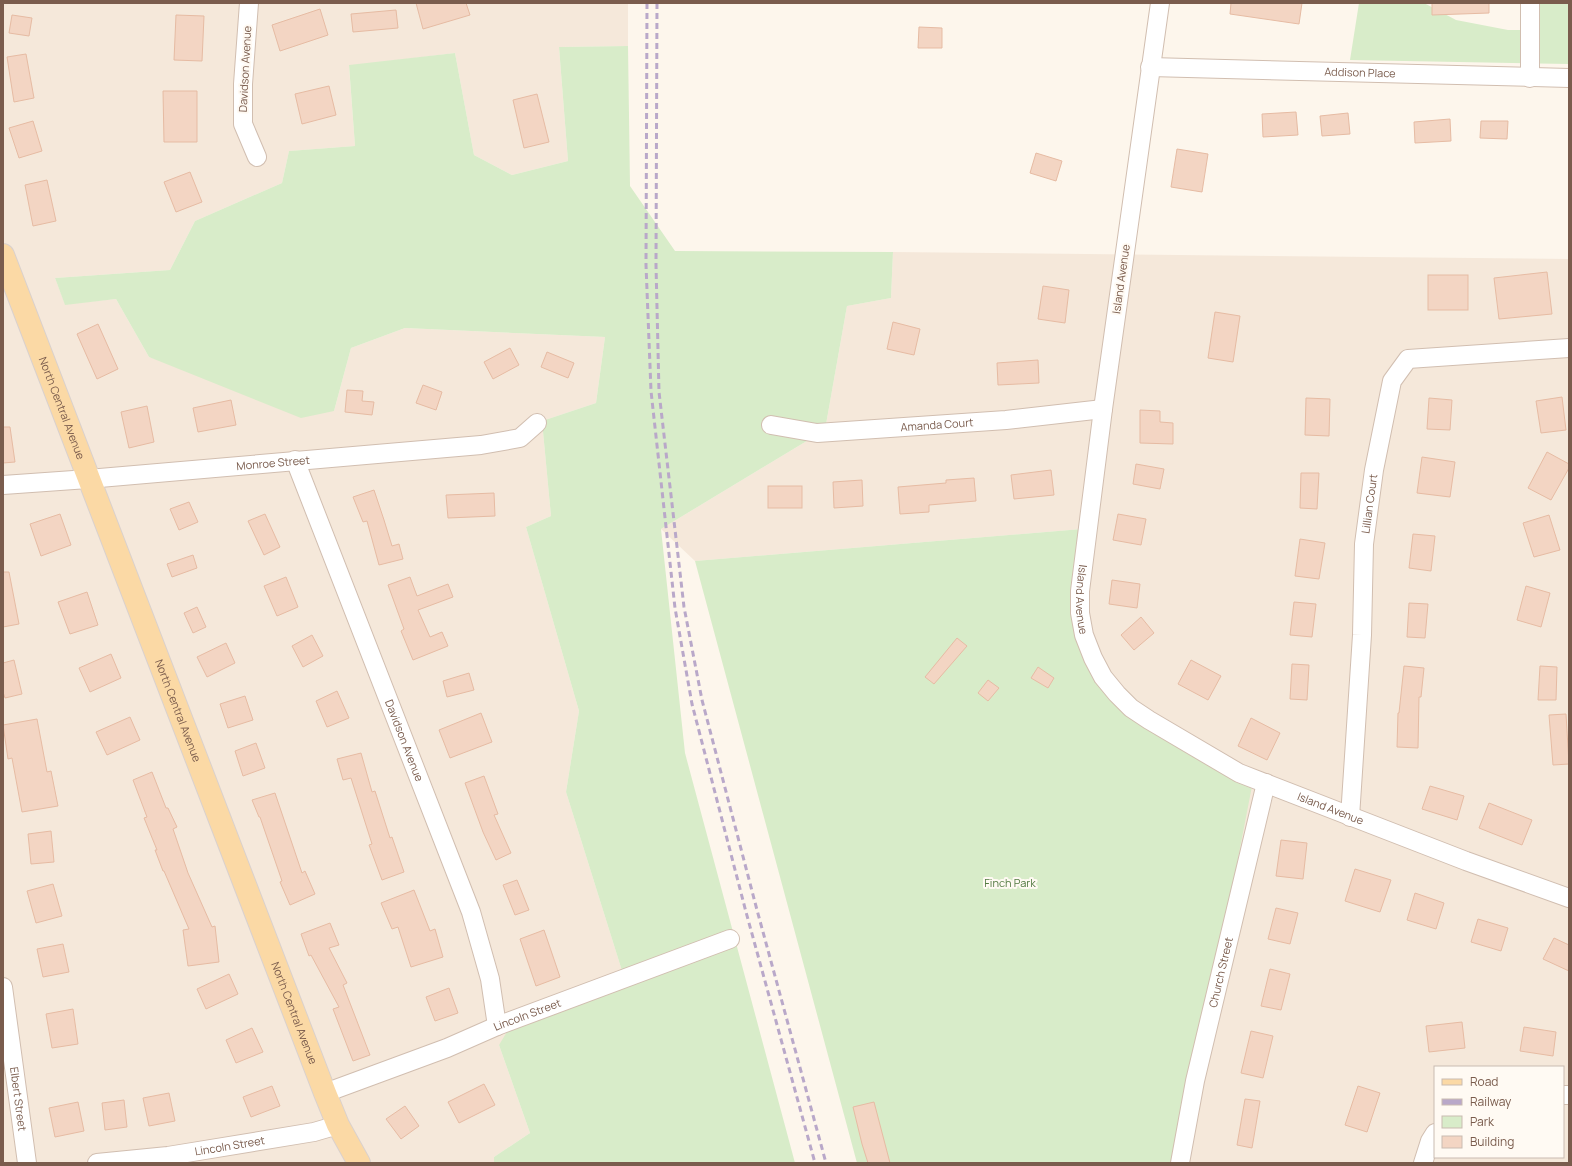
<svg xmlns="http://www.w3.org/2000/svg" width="1572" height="1166" font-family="Manrope,sans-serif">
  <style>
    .residential { fill: #f5e8da; fill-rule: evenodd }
    .green { fill: #d8ecc9 }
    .building { fill: #f3d5c3; stroke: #e6bba3 }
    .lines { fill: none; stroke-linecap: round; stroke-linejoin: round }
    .minor-casing { stroke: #d1beb0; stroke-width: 20 }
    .major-casing { stroke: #dad1cd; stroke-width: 24 }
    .minor { stroke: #fff; stroke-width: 18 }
    .major { stroke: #fbd9a5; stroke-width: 22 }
    .rail { stroke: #b9a8c9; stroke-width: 3; stroke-dasharray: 6 4; stroke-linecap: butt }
    .labels { text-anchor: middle; stroke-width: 4; stroke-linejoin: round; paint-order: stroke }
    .street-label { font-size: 11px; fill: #7a5c4d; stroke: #fffaf3 }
    .park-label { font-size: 11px; fill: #537a41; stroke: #fffaf3 }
  </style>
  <rect width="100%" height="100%" fill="#fdf6ec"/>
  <g class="residential">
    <path d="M3,3H628V46L559,47L568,161L512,175L474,155L455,53L349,66L355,146L289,151L282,183L195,221L170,270L55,278L65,304L116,299L149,357L334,411L351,348L405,328L605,337L596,403L542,421L551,516L526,527L579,711L566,792L623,974L499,1045L530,1133L494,1157V1163H3Z"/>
    <path d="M893,252L1569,259V1163H1179L1113,686L1078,597L1082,529L695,561L661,529L825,430L847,306L891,298ZM1435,1067H1563V1157H1435Z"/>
  </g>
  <g class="green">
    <path d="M1359,3H1424L1456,20L1508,30H1540V3H1569V64L1350,60Z"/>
    <path d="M628,46L630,186L675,251L893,252L891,298L847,306L825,430L661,529L685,753L795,1163H494V1157L530,1133L499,1045L517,1015L623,974L566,792L579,711L526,527L551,516L542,421L596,403L605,337L405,328L351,348L334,411L301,418L149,357L116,299L65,305L55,278L170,270L195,221L282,183L289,151L355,146L349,65L455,53L474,155L512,175L568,161L559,47Z"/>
    <path d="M1082,529L1078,597L1113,686L1253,781L1179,1163H857L695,561Z"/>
  </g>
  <g class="building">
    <path d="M416,3H466L470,15L423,29Z"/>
    <path d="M1231,3H1302L1299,24L1230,14Z"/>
    <path d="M1432,3H1489V13L1432,15Z"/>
    <path d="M320,9L328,35L280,51L272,25Z"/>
    <path d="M396,10L398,28L353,32L351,14Z"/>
    <path d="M12,15L32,18L29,36L9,33Z"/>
    <path d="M176,15L204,16L202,61L174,60Z"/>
    <path d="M919,27L942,28V48H918Z"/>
    <path d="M26,54L34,98L14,102L7,57Z"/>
    <path d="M329,86L336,115L302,124L295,94Z"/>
    <path d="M163,91H197V142H164Z"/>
    <path d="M537,94L549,142L524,148L513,100Z"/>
    <path d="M1296,112L1298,135L1263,137L1262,114Z"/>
    <path d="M1348,113L1350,134L1322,136L1320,116Z"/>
    <path d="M1450,119L1451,141L1415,143L1414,122Z"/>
    <path d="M33,121L42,151L19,158L9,128Z"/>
    <path d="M1481,121H1508L1507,139L1480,138Z"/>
    <path d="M1177,149L1208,154L1202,192L1171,187Z"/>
    <path d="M1036,153L1062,161L1056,181L1030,173Z"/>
    <path d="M190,172L202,202L176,212L164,182Z"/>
    <path d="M47,180L56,221L33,226L25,185Z"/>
    <path d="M1547,272L1552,314L1499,319L1494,278Z"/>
    <rect x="1428" y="275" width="40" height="35"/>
    <path d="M1043,286L1069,290L1065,323L1038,319Z"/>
    <path d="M1215,312L1240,316L1233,362L1208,358Z"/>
    <path d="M893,322L920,329L914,355L887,349Z"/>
    <path d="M98,324L118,369L97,379L77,334Z"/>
    <path d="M510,348L519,365L493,379L484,362Z"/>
    <path d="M547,352L574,363L568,378L541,367Z"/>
    <path d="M1038,360L1039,383L998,385L997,363Z"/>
    <path d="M423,385L442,392L436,410L416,403Z"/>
    <path d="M347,390L363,391L362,401L374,402L372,415L345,412Z"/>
    <path d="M1562,397L1566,430L1541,433L1536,401Z"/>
    <path d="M1306,398L1330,399L1329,436L1305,435Z"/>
    <path d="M1429,398L1452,400L1450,430L1427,429Z"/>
    <path d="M231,400L236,425L198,432L193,408Z"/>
    <path d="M147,406L154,442L129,448L121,412Z"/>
    <path d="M1140,410L1160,411V422L1173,423V444L1140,443Z"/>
    <path d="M3,427H10L15,462L3,463Z"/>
    <path d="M1547,452L1569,464V468L1551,500L1528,488Z"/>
    <path d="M1422,457L1455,462L1450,497L1417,493Z"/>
    <path d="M1136,464L1164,469L1160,489L1133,484Z"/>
    <path d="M1051,470L1054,495L1014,499L1011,475Z"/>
    <path d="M1301,473H1319L1317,509L1300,508Z"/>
    <path d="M974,478L976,501L929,505V512L900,514L898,487L946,483V480Z"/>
    <path d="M862,480L863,506L834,508L833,482Z"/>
    <rect x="768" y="486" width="34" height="22"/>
    <path d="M374,490L384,520L392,546L399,544L403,559L379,565L367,521L363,522L353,497Z"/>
    <path d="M494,493L495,516L448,518L446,495Z"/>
    <path d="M189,502L198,522L179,530L170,509Z"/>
    <path d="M60,514L71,545L41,556L30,524Z"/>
    <path d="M265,514L280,547L264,555L248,521Z"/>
    <path d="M1118,514L1146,519L1141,545L1113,540Z"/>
    <path d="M1549,515L1560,550L1534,557L1523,523Z"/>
    <path d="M1413,534L1435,536L1431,571L1409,568Z"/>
    <path d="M1300,539L1325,543L1319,579L1295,576Z"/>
    <path d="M193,555L197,568L172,577L167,564Z"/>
    <path d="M3,572H9L19,624L3,627Z"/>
    <path d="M286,577L298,607L277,616L264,586Z"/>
    <path d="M410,577L417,596L448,584L453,597L418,610L430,637L442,632L448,646L413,660L401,631L404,629L388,585Z"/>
    <path d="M1112,580L1140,584L1137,608L1109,604Z"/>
    <path d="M1526,586L1550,593L1541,627L1517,620Z"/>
    <path d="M87,592L98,625L70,634L58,602Z"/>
    <path d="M1294,602L1316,604L1312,637L1290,635Z"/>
    <path d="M1409,603L1428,604L1425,638L1407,637Z"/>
    <path d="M197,607L206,627L193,633L184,613Z"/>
    <path d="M1141,617L1154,633L1134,650L1121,635Z"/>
    <path d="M312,635L323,656L303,667L292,646Z"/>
    <path d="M957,638L967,646L934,684L925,677Z"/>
    <path d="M226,643L235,663L207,677L197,657Z"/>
    <path d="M111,654L121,678L90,692L79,668Z"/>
    <path d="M14,660L22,694L5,698L3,692V663Z"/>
    <path d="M1191,660L1221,676L1208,700L1178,684Z"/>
    <path d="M1292,664L1309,665L1307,700L1290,699Z"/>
    <path d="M1404,666L1424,668L1421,697H1419L1418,748L1397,747L1398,713H1399Z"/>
    <path d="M1540,666L1557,667L1556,700H1538Z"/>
    <path d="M1038,667L1054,678L1048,688L1031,678Z"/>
    <path d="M469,673L474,690L447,697L443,681Z"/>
    <path d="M988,680L999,688L988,701L978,693Z"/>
    <path d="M337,691L349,718L327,727L316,701Z"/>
    <path d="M245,696L253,720L228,728L220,704Z"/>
    <path d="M481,713L492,742L450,758L439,730Z"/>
    <path d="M1566,714L1569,764L1553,765L1549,715Z"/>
    <path d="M130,717L140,740L107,755L96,732Z"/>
    <path d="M1251,718L1280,733L1267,760L1238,746Z"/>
    <path d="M37,719L47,772L51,771L58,806L22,812L12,758L8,759L3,725Z"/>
    <path d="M256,743L265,768L243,776L235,751Z"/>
    <path d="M361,753L372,792L375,791L390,838L392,837L404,872L382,880L369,845L372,844L351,778L343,780L337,759Z"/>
    <path d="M152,772L166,808H168L177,827L173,829L188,873L212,927L215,926L219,962L188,966L183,930L189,929L164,871H163L155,850H157L144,818L147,817L133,780Z"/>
    <path d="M484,776L498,814L494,815L511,853L496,860L483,832L465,783Z"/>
    <path d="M1430,786L1464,796L1457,820L1422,809Z"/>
    <path d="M275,793L302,873L305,871L315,894L290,905L280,882L282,881L260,817H259L252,800Z"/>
    <path d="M1489,803L1532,820L1522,845L1479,828Z"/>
    <path d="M51,831L54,862L31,864L28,834Z"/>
    <path d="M1281,840L1307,843L1303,879L1276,876Z"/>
    <path d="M1355,869L1391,880L1380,912L1345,901Z"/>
    <path d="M517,880L529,910L515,915L503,885Z"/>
    <path d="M53,884L62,916L36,923L27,891Z"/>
    <path d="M414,890L430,931L435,929L443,957L411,967L398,927L392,929L381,903Z"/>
    <path d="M1415,893L1444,903L1436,929L1407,920Z"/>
    <path d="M1276,908L1298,913L1290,944L1268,939Z"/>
    <path d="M1478,919L1508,928L1501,951L1471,942Z"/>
    <path d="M330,923L339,945L329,948L347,983L343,985L370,1055L353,1061L333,1009L339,1007L311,955L309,956L301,934Z"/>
    <path d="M544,930L560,977L536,986L520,939Z"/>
    <path d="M1554,938L1569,945V971L1543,959Z"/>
    <path d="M63,944L69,972L43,977L37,949Z"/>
    <path d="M1270,969L1290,974L1281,1010L1261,1006Z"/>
    <path d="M229,974L238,994L206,1009L197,989Z"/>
    <path d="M449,988L458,1013L435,1021L426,997Z"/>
    <path d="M73,1009L78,1044L52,1048L46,1014Z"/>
    <path d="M1462,1022L1465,1048L1429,1052L1426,1026Z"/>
    <path d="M1524,1027L1556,1032L1553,1056L1520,1051Z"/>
    <path d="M252,1028L263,1052L236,1063L226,1040Z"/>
    <path d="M1251,1031L1273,1036L1263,1078L1241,1073Z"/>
    <path d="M484,1084L495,1105L459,1123L448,1102Z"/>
    <path d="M272,1086L280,1106L251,1117L243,1097Z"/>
    <path d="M1358,1086L1380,1093L1367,1132L1345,1125Z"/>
    <path d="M169,1093L175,1121L149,1126L143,1098Z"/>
    <path d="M1245,1099L1260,1101L1252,1148L1237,1145Z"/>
    <path d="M124,1100L127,1127L105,1130L102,1103Z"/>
    <path d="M78,1102L84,1131L55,1137L49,1108Z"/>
    <path d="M874,1102L890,1163H868L862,1144L853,1107Z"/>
    <path d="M405,1106L419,1126L401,1139L386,1119Z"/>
  </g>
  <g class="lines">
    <g class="minor-casing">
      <g id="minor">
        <path d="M249,3L243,84V124L257,157"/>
        <path id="s1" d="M1160,3L1103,409L1080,591V613L1084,635L1093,658L1103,677L1117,694L1131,708L1149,720L1239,773L1466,861L1569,898"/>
        <path id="s2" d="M1150,67L1569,78"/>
        <path d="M1530,78V3"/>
        <path id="s3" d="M771,425L817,433L1006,420L1103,409"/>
        <path id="s4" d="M295,460L471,912L490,979L497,1026"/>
        <path id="s5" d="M3,485L88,479L481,445L520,438L537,423"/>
        <path id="s6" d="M1350,817L1362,635L1364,544L1374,470L1392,381L1408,359L1569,348"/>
        <path id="s7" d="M3,987L27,1163"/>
        <path id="s8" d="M325,1093L447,1048L497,1026L730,939"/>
        <path d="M1563,1095H1569"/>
        <path id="s9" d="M97,1163L168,1156L314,1132L338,1125"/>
        <path id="s10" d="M1180,1163L1195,1081L1266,783"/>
        <path d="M1423,1163L1430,1141L1435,1133"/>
      </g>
    </g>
    <g class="major-casing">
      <g id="major">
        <path id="s11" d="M3,255L325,1093L338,1125L359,1163"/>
      </g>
    </g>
    <use href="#minor" class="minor"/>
    <use href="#major" class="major"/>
    <g class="rail">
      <path d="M647,3L646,265L651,391L675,608L692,704L746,912L815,1163"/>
      <path d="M657,3L656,265L659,392L684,607L702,700L757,910L826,1163"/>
    </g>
  </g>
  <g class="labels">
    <g class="street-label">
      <text transform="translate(245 69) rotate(-87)" y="4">Davidson Avenue</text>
      <text dy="4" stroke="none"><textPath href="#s2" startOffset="210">Addison Place</textPath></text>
      <text transform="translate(1121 279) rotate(-82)" y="4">Island Avenue</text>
      <text dy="4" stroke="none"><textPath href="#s11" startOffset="164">North Central Avenue</textPath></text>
      <text dy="4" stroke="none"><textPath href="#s3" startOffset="167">Amanda Court</textPath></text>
      <text dy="4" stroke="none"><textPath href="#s5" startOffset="271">Monroe Street</textPath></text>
      <text dy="4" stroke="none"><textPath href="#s6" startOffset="314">Lillian Court</textPath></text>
      <text dy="4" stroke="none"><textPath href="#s1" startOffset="602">Island Avenue</textPath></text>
      <text dy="4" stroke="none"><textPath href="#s11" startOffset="488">North Central Avenue</textPath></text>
      <text dy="4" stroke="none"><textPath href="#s4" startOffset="301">Davidson Avenue</textPath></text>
      <text dy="4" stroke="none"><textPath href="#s1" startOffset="950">Island Avenue</textPath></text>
      <text dy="4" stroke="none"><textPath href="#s10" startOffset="195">Church Street</textPath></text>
      <text dy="4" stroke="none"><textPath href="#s11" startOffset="812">North Central Avenue</textPath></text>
      <text dy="4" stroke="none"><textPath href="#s8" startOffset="217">Lincoln Street</textPath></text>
      <text dy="4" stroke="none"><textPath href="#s7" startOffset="113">Elbert Street</textPath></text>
      <text dy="4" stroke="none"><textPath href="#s9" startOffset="134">Lincoln Street</textPath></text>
    </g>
    <g class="park-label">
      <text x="1010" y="887">Finch Park</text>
    </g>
  </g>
  <rect width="1572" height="1166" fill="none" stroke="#7a5c4d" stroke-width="8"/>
  <rect x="1434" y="1066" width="130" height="92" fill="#fffaf3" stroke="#cabbb1"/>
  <rect x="1442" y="1079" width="20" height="6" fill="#fbd9a5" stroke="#cabbb1"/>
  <text x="1470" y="1086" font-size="12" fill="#7a5c4d">Road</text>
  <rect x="1442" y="1099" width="20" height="6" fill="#b9a8c9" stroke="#cabbb1"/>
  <text x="1470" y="1106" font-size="12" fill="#7a5c4d">Railway</text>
  <rect x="1442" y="1116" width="20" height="12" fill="#d8ecc9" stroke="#cabbb1"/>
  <text x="1470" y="1126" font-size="12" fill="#7a5c4d">Park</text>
  <rect x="1442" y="1136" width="20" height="12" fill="#f3d5c3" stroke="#cabbb1"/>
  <text x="1470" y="1146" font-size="12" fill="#7a5c4d">Building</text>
</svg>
